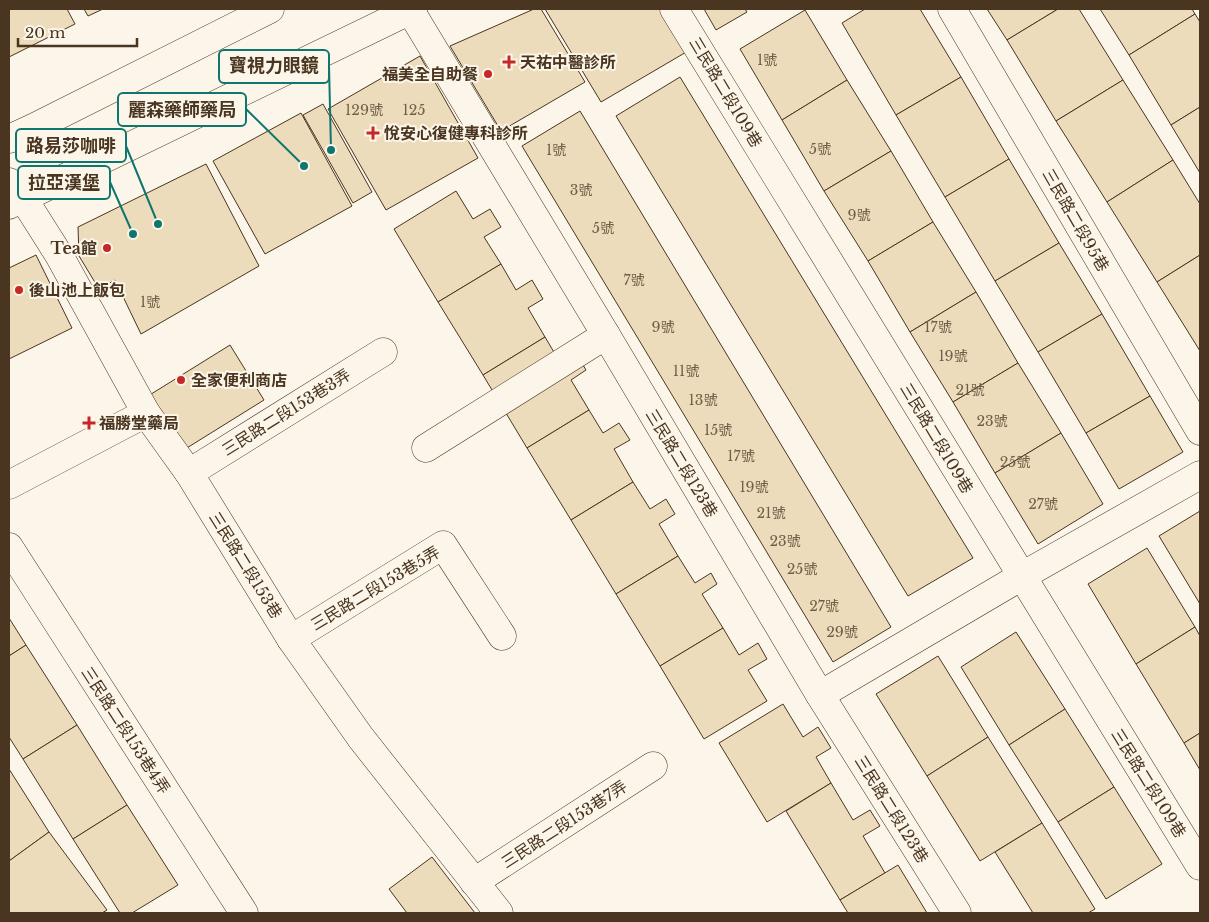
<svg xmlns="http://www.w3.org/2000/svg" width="1209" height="922" font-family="'Libre Baskerville','Noto Sans TC',serif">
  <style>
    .building { fill: #ecdcbc; stroke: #4a3520 }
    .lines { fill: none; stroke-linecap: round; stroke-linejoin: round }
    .minor-casing { stroke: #4a3520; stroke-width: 29 }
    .minor { stroke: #fbf6e9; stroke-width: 28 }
    .poi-dot { fill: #c62828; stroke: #fbf6e9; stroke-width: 2 }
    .labels { text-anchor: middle; stroke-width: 4; stroke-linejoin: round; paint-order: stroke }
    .number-label { font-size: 14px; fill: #725f47 }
    .poi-label { font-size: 16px; font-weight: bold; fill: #4a3520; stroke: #fbf6e9; text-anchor: start }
    .street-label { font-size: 16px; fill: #4a3520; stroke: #fbf6e9 }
    .leader { fill: none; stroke: #0f766e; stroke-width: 2 }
    .callout-dot { fill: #0f766e; stroke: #fbf6e9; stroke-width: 2 }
    .callout { fill: #fbf6e9; stroke: #0f766e; stroke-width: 2 }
    .callout-label { font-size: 18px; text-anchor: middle; font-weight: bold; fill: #4a3520 }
  </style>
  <rect width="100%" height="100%" fill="#fbf6e9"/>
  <g class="building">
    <path d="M9,9H67L75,24L9,57Z"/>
    <path d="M84,9H103L88,16Z"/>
    <path d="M534,9H541L585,82L501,131L450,46Z"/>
    <path d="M545,9H663L688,51L601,102Z"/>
    <path d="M704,9H745L747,12L716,30Z"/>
    <path d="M865,9H920L961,77L896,115L842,23Z"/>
    <path d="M987,9H1058L1007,40Z"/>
    <path d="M1058,9H1079L1123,80L1056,121L1007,40Z"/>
    <path d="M1100,9H1192L1195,14L1129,55Z"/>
    <path d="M805,10L847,80L782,120L740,49Z"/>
    <path d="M1195,14L1200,22V107L1171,125L1129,55Z"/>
    <path d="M420,56L478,158L386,210L328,109Z"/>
    <path d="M680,77L973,558L908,596L616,116Z"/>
    <path d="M961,77L1009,159L945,197L896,115Z"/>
    <path d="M847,80L891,151L824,191L782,120Z"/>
    <path d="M1123,80L1173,160L1107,202L1056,121Z"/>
    <path d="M323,104L372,192L353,203L303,115Z"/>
    <path d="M1200,107V173L1171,125Z"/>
    <path d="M580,111L891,627L833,662L522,146Z"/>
    <path d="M301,113L352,206L265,254L213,161Z"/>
    <path d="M891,151L933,222L868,261L824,191Z"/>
    <path d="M1009,159L1059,243L995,281L945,197Z"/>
    <path d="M1173,160L1200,204V255L1157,282L1107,202Z"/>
    <path d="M206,164L259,266L141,334L115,280L99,289L79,256L78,227Z"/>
    <path d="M456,191L473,219L490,209L501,227L484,237L501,264L438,302L394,229Z"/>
    <path d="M933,222L976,292L910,332L868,261Z"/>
    <path d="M1059,243L1102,314L1038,352L995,281Z"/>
    <path d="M36,255L72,328L9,359V268Z"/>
    <path d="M1200,255V351L1157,282Z"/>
    <path d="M501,264L516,290L532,280L543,299L528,308L545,337L483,375L438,302Z"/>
    <path d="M976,292L1018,363L953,402L910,332Z"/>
    <path d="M1102,314L1150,396L1086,433L1038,352Z"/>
    <path d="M545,337L561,364L577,355L586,370L571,380L589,410L527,448L483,375Z"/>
    <path d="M230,345L264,400L182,451L148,396Z"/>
    <path d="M1018,363L1061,433L995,473L953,402Z"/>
    <path d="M1150,396L1183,452L1119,489L1086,433Z"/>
    <path d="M589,410L603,433L619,423L630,440L614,449L633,482L571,520L527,448Z"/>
    <path d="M1061,433L1103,504L1038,544L995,473Z"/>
    <path d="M633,482L650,509L666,499L675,514L659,524L678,556L616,594L571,520Z"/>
    <path d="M1200,511V604L1159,536Z"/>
    <path d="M1147,548L1195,627L1136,664L1088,584Z"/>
    <path d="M678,556L695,583L711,573L717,584L702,594L723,628L660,666L616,594Z"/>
    <path d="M9,618L26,645L9,656Z"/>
    <path d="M1195,627L1200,636V733L1184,743L1136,664Z"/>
    <path d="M723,628L739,655L758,643L767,659L748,670L767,701L704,739L660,666Z"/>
    <path d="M1016,632L1065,709L1009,745L961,667Z"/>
    <path d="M26,645L77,725L23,759L9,737V656Z"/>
    <path d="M938,656L988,737L927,776L876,694Z"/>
    <path d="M783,704L803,737L818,727L831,748L816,757L831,783L767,822L719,743Z"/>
    <path d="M1065,709L1114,787L1058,822L1009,745Z"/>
    <path d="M77,725L127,805L73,839L23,759Z"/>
    <path d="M1200,733V770L1184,743Z"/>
    <path d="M988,737L1042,823L980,861L927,776Z"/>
    <path d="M9,769L49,832L9,861Z"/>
    <path d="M831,783L853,820L870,810L880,826L863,836L885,873L840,900L786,811Z"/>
    <path d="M1114,787L1162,864L1106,899L1058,822Z"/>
    <path d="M127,805L178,885L132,913H120L73,839Z"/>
    <path d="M1042,823L1095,909L1088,913H1033L995,852Z"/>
    <path d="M49,832L107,910L102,913H9V861Z"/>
    <path d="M432,857L475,913H407L389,889Z"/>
    <path d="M898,865L927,913H848L840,900Z"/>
  </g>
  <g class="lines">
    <g class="minor-casing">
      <g id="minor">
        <path d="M674,9L1200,866"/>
        <path d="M952,9L1200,431"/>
        <path d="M410,10L606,335L820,695L957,913"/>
        <path d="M9,139L33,128L270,9"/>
        <path d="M9,182L23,198L59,255L146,413L189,473L291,639L361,738L499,913"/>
        <path d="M9,205L413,9"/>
        <path d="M426,448L606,335"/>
        <path d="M189,473L383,352"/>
        <path d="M9,485L146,413"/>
        <path d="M9,547L244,913"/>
        <path d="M291,639L443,545L502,636"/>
        <path d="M820,695L1022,576L1200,475"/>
        <path d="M474,882L653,766"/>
      </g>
    </g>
    <use href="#minor" class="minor"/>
  </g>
  <g class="poi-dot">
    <path d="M506.5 54.5h5v5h5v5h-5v5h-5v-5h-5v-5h5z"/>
    <circle cx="488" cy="74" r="5"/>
    <path d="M370.5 125.5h5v5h5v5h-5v5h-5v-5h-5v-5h5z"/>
    <circle cx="107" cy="248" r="5"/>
    <circle cx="19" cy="290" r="5"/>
    <circle cx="181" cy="380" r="5"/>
    <path d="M86.5 415.5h5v5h5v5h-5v5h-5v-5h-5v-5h5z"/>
  </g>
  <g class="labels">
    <g class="number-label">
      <text x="767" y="65">1號</text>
      <text x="364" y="115">129號</text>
      <text x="414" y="115">125</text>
      <text x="820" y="154">5號</text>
      <text x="556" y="155">1號</text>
      <text x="581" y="195">3號</text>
      <text x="859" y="220">9號</text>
      <text x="603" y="233">5號</text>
      <text x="634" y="285">7號</text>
      <text x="150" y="307">1號</text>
      <text x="663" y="332">9號</text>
      <text x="938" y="332">17號</text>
      <text x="953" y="361">19號</text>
      <text x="686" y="376">11號</text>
      <text x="970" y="395">21號</text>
      <text x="703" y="405">13號</text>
      <text x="992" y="426">23號</text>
      <text x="718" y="435">15號</text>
      <text x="741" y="461">17號</text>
      <text x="1015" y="467">25號</text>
      <text x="754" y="492">19號</text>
      <text x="1043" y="509">27號</text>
      <text x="771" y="518">21號</text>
      <text x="785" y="546">23號</text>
      <text x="802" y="574">25號</text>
      <text x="824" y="611">27號</text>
      <text x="842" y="637">29號</text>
    </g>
    <g class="poi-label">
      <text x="520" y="68">天祐中醫診所</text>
      <text x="478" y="80" text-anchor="end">福美全自助餐</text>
      <text x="384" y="139">悅安心復健專科診所</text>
      <text x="97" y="254" text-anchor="end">Tea館</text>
      <text x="29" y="296">後山池上飯包</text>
      <text x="191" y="386">全家便利商店</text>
      <text x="99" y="429">福勝堂藥局</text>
    </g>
    <g class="street-label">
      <text transform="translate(726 92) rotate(59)" y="6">三民路二段109巷</text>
      <text transform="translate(1076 220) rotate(60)" y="6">三民路二段95巷</text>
      <text transform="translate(286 412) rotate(-32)" y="6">三民路二段153巷3弄</text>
      <text transform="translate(937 438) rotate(59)" y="6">三民路二段109巷</text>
      <text transform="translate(682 463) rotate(59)" y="6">三民路二段123巷</text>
      <text transform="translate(246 565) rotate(58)" y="6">三民路二段153巷</text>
      <text transform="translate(375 588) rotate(-31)" y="6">三民路二段153巷5弄</text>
      <text transform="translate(126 730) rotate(57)" y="6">三民路二段153巷4弄</text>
      <text transform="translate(1149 783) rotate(58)" y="6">三民路二段109巷</text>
      <text transform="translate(892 809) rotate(58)" y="6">三民路二段123巷</text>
      <text transform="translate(564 824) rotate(-33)" y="6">三民路二段153巷7弄</text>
    </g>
  </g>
  <path class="leader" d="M331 150L329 66M304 166L246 109M158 224L126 146M133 234L110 182"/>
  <g class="callout-dot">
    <circle cx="331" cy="150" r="5"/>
    <circle cx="304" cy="166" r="5"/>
    <circle cx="158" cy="224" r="5"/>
    <circle cx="133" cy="234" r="5"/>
  </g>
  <g class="callout">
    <rect x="219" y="50" width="110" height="33" rx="5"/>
    <rect x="118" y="93" width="128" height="33" rx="5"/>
    <rect x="16" y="129" width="110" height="33" rx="5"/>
    <rect x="18" y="166" width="92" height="33" rx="5"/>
  </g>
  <g class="callout-label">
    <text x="274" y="72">寶視力眼鏡</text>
    <text x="182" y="116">麗森藥師藥局</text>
    <text x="71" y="152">路易莎咖啡</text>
    <text x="64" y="189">拉亞漢堡</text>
  </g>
  <rect width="1209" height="922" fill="none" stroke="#4a3520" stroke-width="20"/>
  <path d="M18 38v8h119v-8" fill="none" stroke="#4a3520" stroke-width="2.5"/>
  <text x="25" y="38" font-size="15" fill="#4a3520" stroke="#fbf6e9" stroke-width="4" paint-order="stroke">20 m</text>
</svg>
